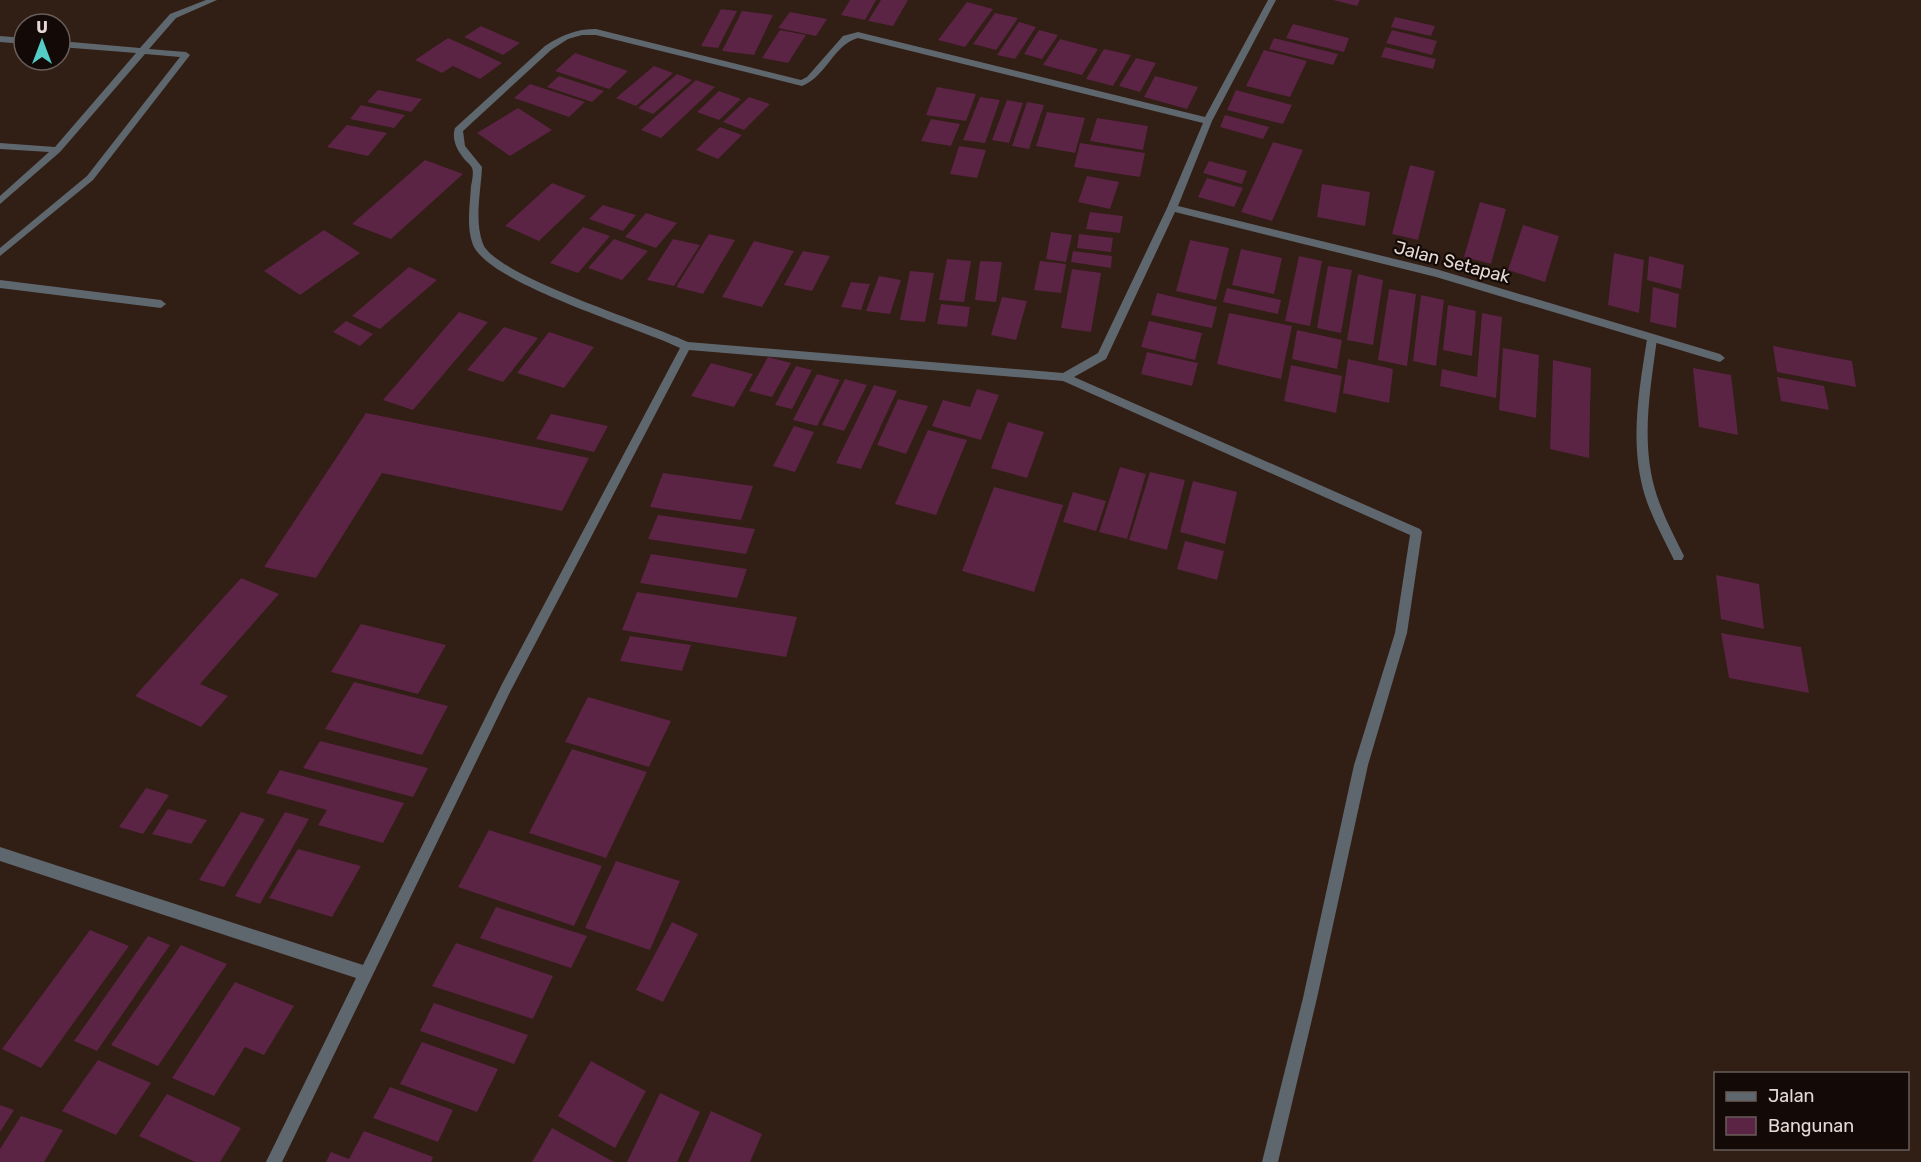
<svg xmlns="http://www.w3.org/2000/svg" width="1921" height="1162" font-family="Rubik,sans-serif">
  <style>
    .building { fill: #5b2344 }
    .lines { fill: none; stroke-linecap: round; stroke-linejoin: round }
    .lane { fill: #5f676e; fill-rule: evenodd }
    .street { fill: #5f676e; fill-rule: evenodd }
    .labels { text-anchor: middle; stroke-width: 4.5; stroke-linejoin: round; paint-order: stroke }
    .street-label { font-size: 18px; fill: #e6d9d3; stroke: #130a07 }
  </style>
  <rect width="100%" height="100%" fill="#311e15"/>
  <g class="building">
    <path d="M850,0H876L865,20L841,15Z"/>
    <path d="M881,0H908L893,26L868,21Z"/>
    <path d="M1333,0H1360L1357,6Z"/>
    <path d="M967,2L993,9L965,47L938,40Z"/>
    <path d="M721,9L737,11L718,48L701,46Z"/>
    <path d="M742,11L773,15L754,55L722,51Z"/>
    <path d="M790,12L827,19L816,36L778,28Z"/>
    <path d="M995,13L1018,18L996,50L973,44Z"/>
    <path d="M1395,17L1435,26L1431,36L1391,27Z"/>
    <path d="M1019,22L1036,27L1015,59L997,55Z"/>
    <path d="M1293,24L1349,38L1344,52L1286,38Z"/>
    <path d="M481,26L520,43L503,55L464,37Z"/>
    <path d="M780,30L806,35L788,63L762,58Z"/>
    <path d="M1039,30L1058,35L1042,59L1024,54Z"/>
    <path d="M1392,30L1437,41L1432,55L1386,43Z"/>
    <path d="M448,38L475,50L502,63L480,79L453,66L442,73L415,60Z"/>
    <path d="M1274,38L1338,54L1333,65L1269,49Z"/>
    <path d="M1060,39L1098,49L1082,75L1043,65Z"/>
    <path d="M1385,47L1436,59L1433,69L1381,57Z"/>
    <path d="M1104,49L1131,55L1113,86L1086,79Z"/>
    <path d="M1264,50L1307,61L1290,97L1246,86Z"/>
    <path d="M575,53L628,71L609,89L555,71Z"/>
    <path d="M1136,58L1156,63L1140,92L1119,86Z"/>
    <path d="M654,66L673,73L636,106L616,98Z"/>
    <path d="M677,74L692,80L653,114L638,108Z"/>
    <path d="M559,76L604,91L592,102L547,87Z"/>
    <path d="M1155,76L1198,87L1187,109L1144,97Z"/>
    <path d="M696,80L715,87L661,138L641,130Z"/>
    <path d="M530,84L585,102L569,117L514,98Z"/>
    <path d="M937,87L976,94L966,121L926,115Z"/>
    <path d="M378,90L422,99L411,112L367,102Z"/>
    <path d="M1236,90L1292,105L1283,124L1227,110Z"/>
    <path d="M719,91L741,99L719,120L697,112Z"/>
    <path d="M749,97L770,104L744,130L723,122Z"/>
    <path d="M980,97L1000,100L985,143L963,140Z"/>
    <path d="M1007,100L1023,103L1009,143L992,140Z"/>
    <path d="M1027,102L1044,105L1029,149L1012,146Z"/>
    <path d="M361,105L405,115L394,128L350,119Z"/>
    <path d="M518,108L552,130L510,156L477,133Z"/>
    <path d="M1047,112L1085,118L1075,153L1036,146Z"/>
    <path d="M1225,115L1269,127L1263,139L1220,127Z"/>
    <path d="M1097,118L1148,126L1143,150L1090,141Z"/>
    <path d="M931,119L960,124L951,146L921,141Z"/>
    <path d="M347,125L387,133L368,156L327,147Z"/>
    <path d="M720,127L742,135L718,159L696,150Z"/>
    <path d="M1273,142L1303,150L1272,221L1241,212Z"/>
    <path d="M1080,143L1145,153L1140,177L1074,167Z"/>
    <path d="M959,146L986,150L977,178L950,174Z"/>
    <path d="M425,160L463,174L391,239L352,224Z"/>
    <path d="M1209,161L1247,171L1242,184L1203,173Z"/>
    <path d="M1410,165L1435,171L1418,240L1392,234Z"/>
    <path d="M1087,176L1119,182L1110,209L1078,202Z"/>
    <path d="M1207,178L1243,188L1234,207L1198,197Z"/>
    <path d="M552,183L586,196L539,241L505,226Z"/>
    <path d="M1322,184L1370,192L1365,226L1317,217Z"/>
    <path d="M1480,202L1506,209L1491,264L1464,257Z"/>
    <path d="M603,205L636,215L623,231L589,219Z"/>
    <path d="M1090,212L1123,216L1120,233L1086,229Z"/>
    <path d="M646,213L677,223L656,248L625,237Z"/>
    <path d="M1523,225L1559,236L1545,282L1508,270Z"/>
    <path d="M583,227L610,236L578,273L550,263Z"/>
    <path d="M324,230L360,253L300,295L264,271Z"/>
    <path d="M1051,232L1072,235L1066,262L1046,259Z"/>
    <path d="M709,234L735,240L703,294L676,287Z"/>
    <path d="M1079,234L1113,238L1111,252L1077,248Z"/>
    <path d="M614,239L648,251L622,280L588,268Z"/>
    <path d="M673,239L700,245L674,286L647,280Z"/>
    <path d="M1190,240L1229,248L1216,300L1176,291Z"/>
    <path d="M754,241L794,251L762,307L722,297Z"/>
    <path d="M1241,249L1282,258L1274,294L1232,285Z"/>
    <path d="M803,251L830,256L812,291L784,285Z"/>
    <path d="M1073,251L1112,256L1111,268L1071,262Z"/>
    <path d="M1614,253L1644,260L1639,313L1608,305Z"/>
    <path d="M1299,256L1322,261L1310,326L1285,321Z"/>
    <path d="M1649,256L1684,265L1681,289L1647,280Z"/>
    <path d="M947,259L971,261L964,302L939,300Z"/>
    <path d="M980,261L1002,262L996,302L975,300Z"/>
    <path d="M1040,261L1066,264L1061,293L1034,290Z"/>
    <path d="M1328,266L1352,270L1341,333L1317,328Z"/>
    <path d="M409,267L437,280L380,329L352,316Z"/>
    <path d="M1072,269L1101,273L1091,332L1061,328Z"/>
    <path d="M910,271L934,273L925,322L900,320Z"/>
    <path d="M1358,274L1383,280L1373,345L1347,340Z"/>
    <path d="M879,276L901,280L890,314L866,311Z"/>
    <path d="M851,282L870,284L861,310L841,307Z"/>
    <path d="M1653,287L1679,294L1676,328L1650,322Z"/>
    <path d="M1227,288L1281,300L1278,314L1223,302Z"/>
    <path d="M1389,289L1416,294L1407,366L1378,360Z"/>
    <path d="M1157,293L1217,307L1212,328L1151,315Z"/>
    <path d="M1421,295L1444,300L1436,366L1413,361Z"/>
    <path d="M1002,297L1027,301L1016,340L991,335Z"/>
    <path d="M941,304L970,307L967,327L937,324Z"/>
    <path d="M1448,305L1476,311L1472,356L1443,350Z"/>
    <path d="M459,312L488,322L413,410L383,400Z"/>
    <path d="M1229,313L1292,326L1281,379L1217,364Z"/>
    <path d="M1482,313L1502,317L1496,398L1440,386L1442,369L1477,377Z"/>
    <path d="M346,321L373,334L360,346L333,332Z"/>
    <path d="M1149,321L1202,333L1195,360L1141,347Z"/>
    <path d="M504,327L538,338L503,382L467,370Z"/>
    <path d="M1297,330L1342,340L1337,369L1292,359Z"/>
    <path d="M549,332L594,347L564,388L517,373Z"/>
    <path d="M1773,346L1852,361L1856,387L1777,372Z"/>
    <path d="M1503,348L1539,355L1536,418L1499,410Z"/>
    <path d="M1147,352L1198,363L1192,386L1141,374Z"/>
    <path d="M768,357L791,363L772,397L749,391Z"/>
    <path d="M1348,359L1393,369L1389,403L1343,393Z"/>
    <path d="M1553,360L1591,368L1589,458L1550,449Z"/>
    <path d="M711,363L753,374L734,407L691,396Z"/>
    <path d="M1291,365L1342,376L1336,413L1284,401Z"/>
    <path d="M796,366L812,370L792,409L775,405Z"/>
    <path d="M1693,368L1731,375L1738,435L1699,427Z"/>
    <path d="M817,374L840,380L817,426L793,420Z"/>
    <path d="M1777,377L1824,386L1829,410L1781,401Z"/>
    <path d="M845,379L867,385L844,431L822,425Z"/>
    <path d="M874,385L897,391L861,469L836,463Z"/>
    <path d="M977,389L999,395L981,440L932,426L943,400L970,407Z"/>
    <path d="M898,399L928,406L906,454L877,445Z"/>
    <path d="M366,413L589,458L562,511L382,473L316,578L264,567Z"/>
    <path d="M551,414L608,426L594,452L536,439Z"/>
    <path d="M1008,422L1044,432L1027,478L991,468Z"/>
    <path d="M794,426L814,432L795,472L773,466Z"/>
    <path d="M928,430L967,440L936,515L895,504Z"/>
    <path d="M1120,467L1146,474L1127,539L1099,532Z"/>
    <path d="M1150,472L1185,480L1167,550L1129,540Z"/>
    <path d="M663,473L753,486L741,520L650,507Z"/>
    <path d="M1193,481L1237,492L1225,544L1180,532Z"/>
    <path d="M994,487L1063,505L1034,592L962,571Z"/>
    <path d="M1073,492L1106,501L1096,531L1063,522Z"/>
    <path d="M658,515L755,529L746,554L648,539Z"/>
    <path d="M1185,541L1224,551L1217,580L1177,569Z"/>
    <path d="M651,554L747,569L737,598L640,583Z"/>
    <path d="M1716,575L1759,584L1764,629L1721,619Z"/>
    <path d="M241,578L279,594L200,684L228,696L201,727L135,696Z"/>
    <path d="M637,592L797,617L786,657L622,630Z"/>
    <path d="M361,624L446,645L418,694L331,672Z"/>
    <path d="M1721,633L1801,647L1809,693L1729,678Z"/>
    <path d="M630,636L691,645L682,671L620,661Z"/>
    <path d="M354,682L448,706L422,755L325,729Z"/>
    <path d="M588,697L671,721L649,767L565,742Z"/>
    <path d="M320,741L428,768L413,797L303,768Z"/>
    <path d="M572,749L647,772L606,858L529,833Z"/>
    <path d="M280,770L404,803L383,843L318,825L327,810L266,793Z"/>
    <path d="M146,788L169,795L143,834L119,827Z"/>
    <path d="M168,809L207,820L191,844L152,834Z"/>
    <path d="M241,812L265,819L224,887L199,880Z"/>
    <path d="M285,812L309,819L260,904L235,896Z"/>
    <path d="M489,830L602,866L574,926L458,887Z"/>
    <path d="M298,849L361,866L332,917L269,898Z"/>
    <path d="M616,861L680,881L650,950L585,928Z"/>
    <path d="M496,907L587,936L571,968L480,938Z"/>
    <path d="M672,922L698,934L663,1002L636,990Z"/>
    <path d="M90,930L129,946L41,1068L2,1049Z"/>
    <path d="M148,936L170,945L97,1051L74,1041Z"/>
    <path d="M456,943L553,976L533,1019L432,986Z"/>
    <path d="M181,945L227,964L158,1066L111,1045Z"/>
    <path d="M235,982L294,1006L264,1055L245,1047L214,1096L172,1078Z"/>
    <path d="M434,1003L528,1035L514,1064L420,1031Z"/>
    <path d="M422,1042L498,1069L477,1112L400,1084Z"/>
    <path d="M98,1060L151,1083L116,1135L62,1111Z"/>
    <path d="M591,1061L646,1091L615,1148L558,1116Z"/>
    <path d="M390,1087L453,1110L438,1142L373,1118Z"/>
    <path d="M660,1093L700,1112L677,1162H627Z"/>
    <path d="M167,1094L241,1128L220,1162H195L139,1136Z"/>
    <path d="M0,1105L14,1110L0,1132Z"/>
    <path d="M711,1111L762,1134L750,1162H688Z"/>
    <path d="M21,1116L63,1130L44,1162H0V1149Z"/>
    <path d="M552,1128L614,1162H532Z"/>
    <path d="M364,1131L433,1157L431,1162H326L331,1152L349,1159Z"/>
  </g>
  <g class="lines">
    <path class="lane" d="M1652,335L1657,339C1650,391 1640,445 1657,496C1664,517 1674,536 1684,556L1682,560H1674C1664,539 1652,518 1645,496C1629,444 1639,391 1647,339Z"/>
    <g class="street">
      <path d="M206,0H217L176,18L149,49L186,52L190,55L93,180L0,256V248L87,176L180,57L145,54L60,152L0,204V196L49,152L0,149V143L55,147L136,53L60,47V41L140,48L170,14Z"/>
      <path d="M1268,0H1276L1212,121L1178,206L1436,269L1720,354L1725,358L1720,362L1436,277L1175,212L1106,359L1074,377L1420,529L1422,532L1407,633L1368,765L1317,998L1278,1162H1262L1303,998L1354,765L1395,633L1410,535L1063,381L689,350L510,692L282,1162H266L356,978L0,861V847L363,965L502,684L680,348C637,327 490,284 473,245C466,227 470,205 471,186C472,181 474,172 472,168C471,165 468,163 466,161C458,152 451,140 455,128L545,46C562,35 576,29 596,29L801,80L807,77L843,36L858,32L1205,117ZM582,35H596L802,86C826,77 834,44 858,38L1203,123L1167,208L1098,353L1063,373L688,342C650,324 496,276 483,244C474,221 481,191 482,167L465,146L463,131L551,50L568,39Z"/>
      <path d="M0,36L24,38V44L0,42Z"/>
      <path d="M0,280L161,300L166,304L161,308L0,288Z"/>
    </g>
  </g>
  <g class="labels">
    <g class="street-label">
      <text transform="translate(1452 262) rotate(15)" y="6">Jalan Setapak</text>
    </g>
  </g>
  <rect x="1714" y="1072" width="195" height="78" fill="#130a07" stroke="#675d59" stroke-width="1.5"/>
  <rect x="1726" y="1092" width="30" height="9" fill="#5f676e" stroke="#675d59" stroke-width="1.5"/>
  <text x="1768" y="1102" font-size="18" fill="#e6d9d3">Jalan</text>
  <rect x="1726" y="1117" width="30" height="18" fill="#5b2344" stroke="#675d59" stroke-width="1.5"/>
  <text x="1768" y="1132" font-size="18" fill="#e6d9d3">Bangunan</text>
  <g transform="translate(42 42)"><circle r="28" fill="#130a07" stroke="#675d59" stroke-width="1.5"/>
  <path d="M0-4.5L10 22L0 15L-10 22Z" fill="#54cdc7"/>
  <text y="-9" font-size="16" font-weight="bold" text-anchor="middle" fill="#e6d9d3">U</text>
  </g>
</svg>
